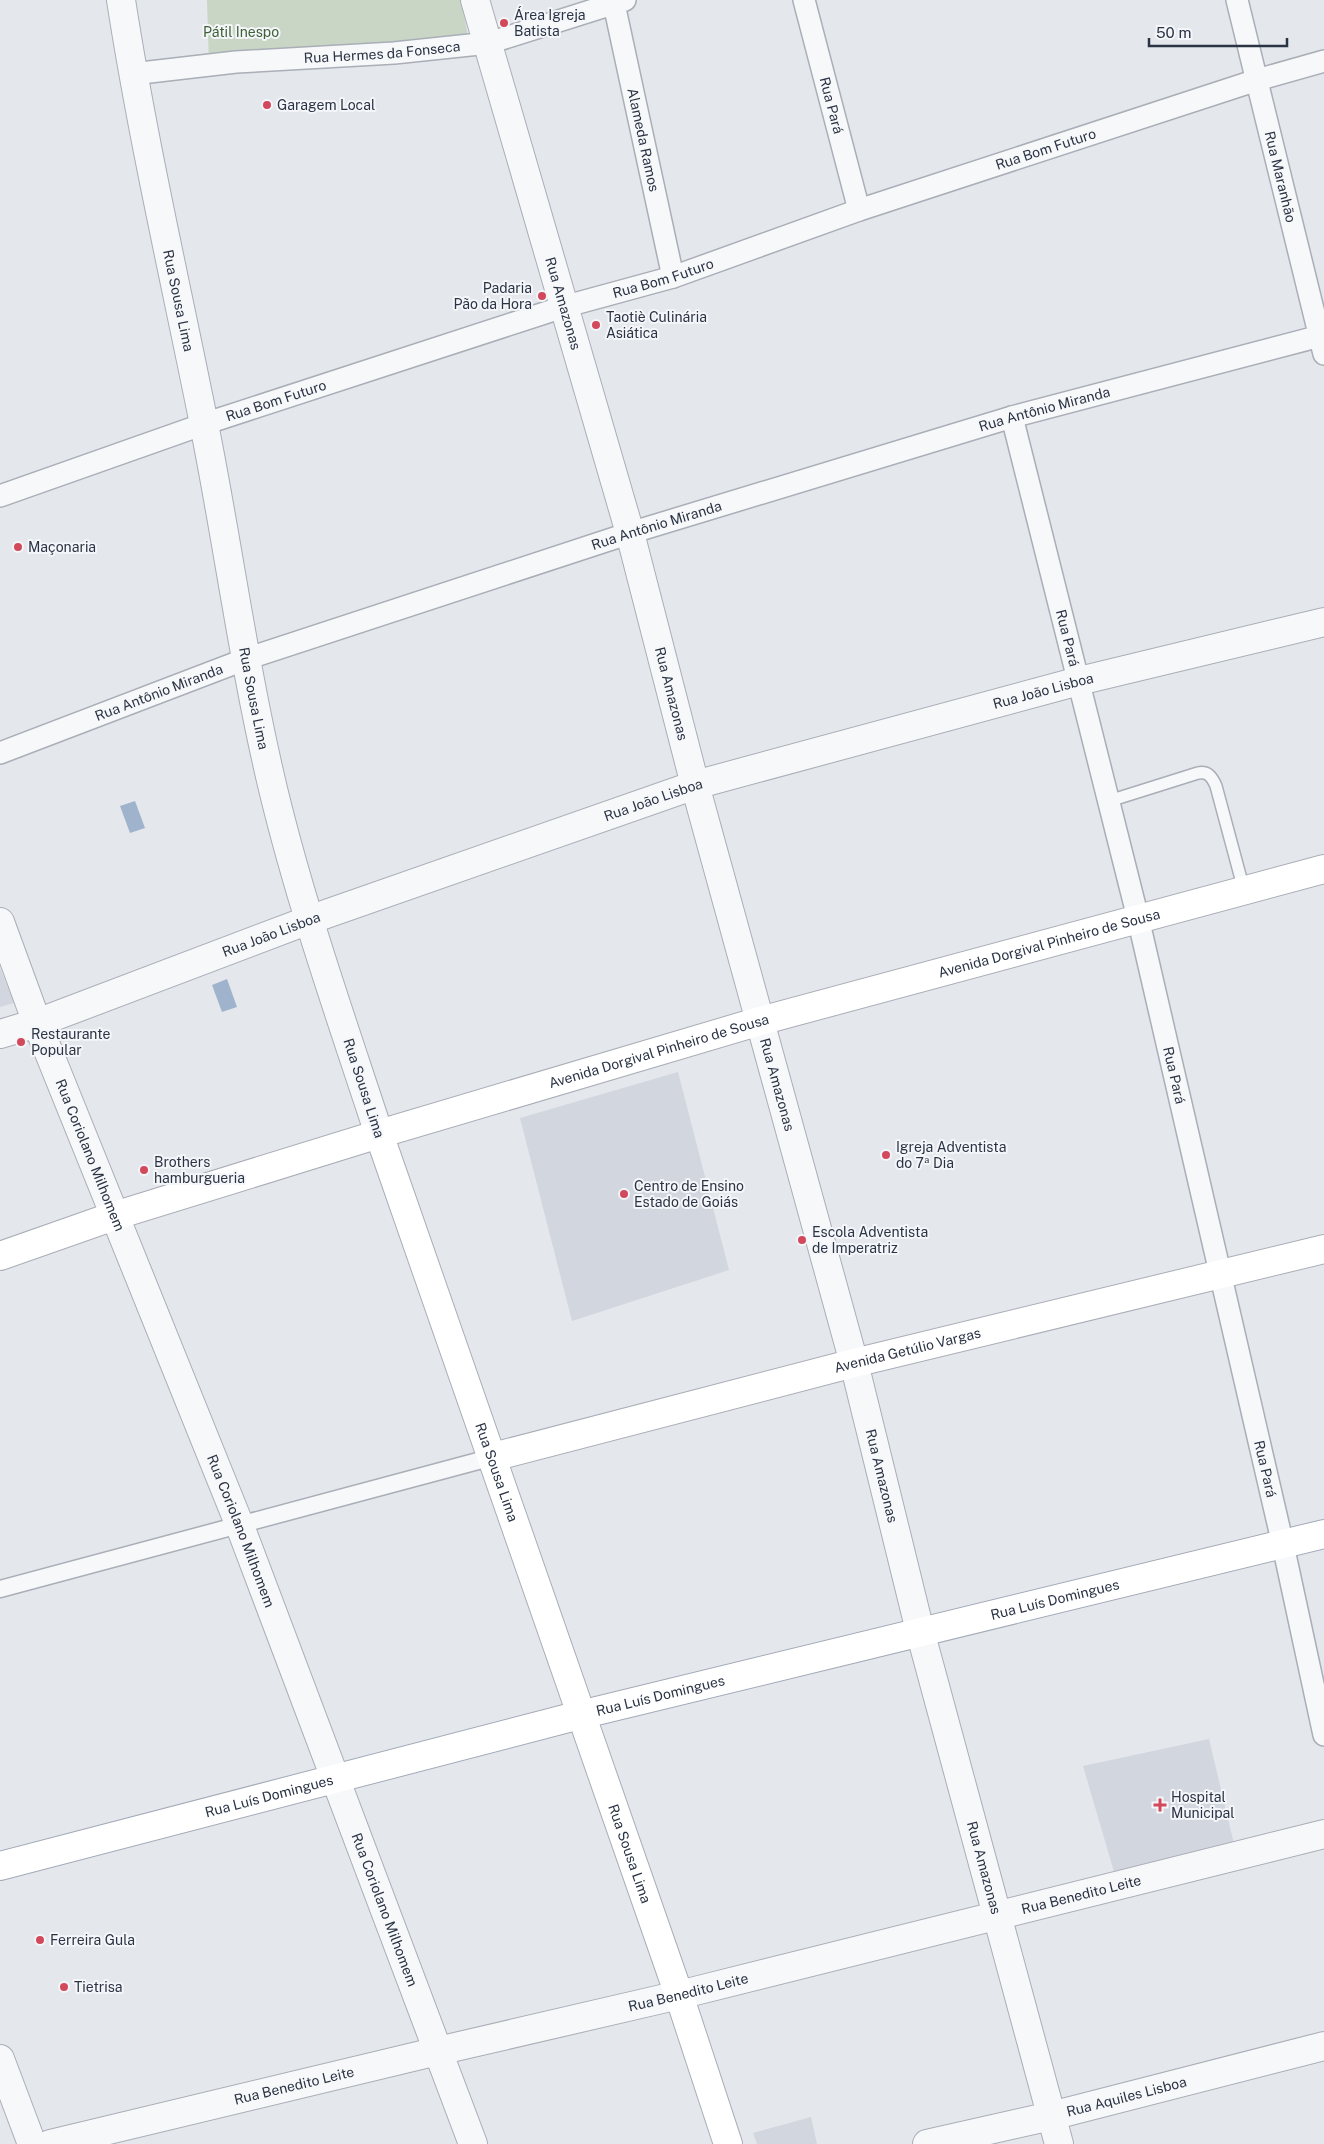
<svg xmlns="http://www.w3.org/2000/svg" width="1324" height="2144" font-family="'Public Sans',sans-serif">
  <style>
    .built { fill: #d2d6de }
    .green { fill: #c9d6c5 }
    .water { fill: #9fb4cc }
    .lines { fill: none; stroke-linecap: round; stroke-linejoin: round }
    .service-casing { stroke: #a9aeb7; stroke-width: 14 }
    .pedestrian-casing { stroke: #a9aeb7; stroke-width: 19 }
    .minor-casing { stroke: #a9aeb7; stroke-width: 24 }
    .tertiary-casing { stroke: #a9aeb7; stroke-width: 30 }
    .secondary-casing { stroke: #a9aeb7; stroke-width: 30 }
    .primary-casing { stroke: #a3abb8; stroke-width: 30 }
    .service { stroke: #f7f8fa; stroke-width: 11 }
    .pedestrian { stroke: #f7f8fa; stroke-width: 16 }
    .minor { stroke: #f7f8fa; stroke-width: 21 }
    .tertiary { stroke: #f7f8fa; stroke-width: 28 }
    .secondary { stroke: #fff; stroke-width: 28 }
    .primary { stroke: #fff; stroke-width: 28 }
    .poi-dot { fill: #d1495b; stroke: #f4f6f9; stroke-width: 2 }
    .labels { text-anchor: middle; stroke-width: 4; stroke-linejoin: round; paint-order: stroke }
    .poi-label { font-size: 14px; fill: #2b3445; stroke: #f4f6f9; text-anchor: start }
    .park-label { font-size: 14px; fill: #3f6138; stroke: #f4f6f9 }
    .street-label { font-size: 14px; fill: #2b3445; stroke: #f4f6f9 }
  </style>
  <rect width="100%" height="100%" fill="#e4e7ec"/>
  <g class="built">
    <path d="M0,968L14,1003L0,1007Z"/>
    <path d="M678,1072L729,1270L572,1321L520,1118Z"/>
    <path d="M1209,1739L1234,1844L1115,1875L1083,1766Z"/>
    <path d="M811,2117L817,2144H757L753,2133Z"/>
  </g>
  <path class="green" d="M207,0H461L470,46L209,65Z"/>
  <g class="water">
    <path d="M135,801L145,828L130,833L120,806Z"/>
    <path d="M227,979L237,1007L222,1012L212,985Z"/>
  </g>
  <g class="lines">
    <g class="service-casing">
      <path id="service" d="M1109,801L1198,773C1208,771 1212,777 1216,786L1244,890"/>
    </g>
    <g class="pedestrian-casing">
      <path id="pedestrian" d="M0,1589L493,1457"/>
    </g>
    <g class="minor-casing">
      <g id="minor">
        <path id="s1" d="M804,0L859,210"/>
        <path id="s2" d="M1237,0L1324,354"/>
        <path id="s3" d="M614,4L673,277"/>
        <path id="s4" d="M132,74L236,62L394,53L489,43L625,0"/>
        <path id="s5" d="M1012,417L1138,918L1283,1545L1324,1735"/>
        <path id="s6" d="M0,496L204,424L563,307L673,277L859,210L1257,80L1324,61"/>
        <path id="s7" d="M0,753L246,659L630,533L1012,417L1324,335"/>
      </g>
    </g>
    <g class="tertiary-casing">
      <g id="tertiary">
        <path id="s8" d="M121,0C143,141 175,280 203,419C228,543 244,669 274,793C302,908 342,1021 379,1134"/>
        <path id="s9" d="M475,0L630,533L695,785L854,1363L920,1631L1059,2144"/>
        <path id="s10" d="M0,922L37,1023L240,1526L473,2144"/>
        <path id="s11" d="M0,1034L37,1023L309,920L695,785L1079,681L1324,622"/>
        <path d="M0,2059L32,2144"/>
        <path id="s12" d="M50,2144L438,2051L679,1995L1324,1834"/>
        <path id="s13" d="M927,2144L1051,2116L1324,2046"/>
      </g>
    </g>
    <g class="secondary-casing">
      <g id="secondary">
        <path id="s14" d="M379,1134L679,1995L728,2144"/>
        <path id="s15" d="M0,1256L114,1216L379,1134L760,1021L1324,869"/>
        <path id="s16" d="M493,1457L854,1363L1324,1249"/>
      </g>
    </g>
    <g class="primary-casing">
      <g id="primary">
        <path id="s17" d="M0,1866L580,1715L1324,1534"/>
      </g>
    </g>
    <use href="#service" class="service"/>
    <use href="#pedestrian" class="pedestrian"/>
    <use href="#minor" class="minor"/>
    <use href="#tertiary" class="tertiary"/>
    <use href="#secondary" class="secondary"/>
    <use href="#primary" class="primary"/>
  </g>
  <g class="poi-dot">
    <circle cx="504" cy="23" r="5"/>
    <circle cx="267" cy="105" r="5"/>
    <circle cx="542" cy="296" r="5"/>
    <circle cx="596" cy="325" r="5"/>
    <circle cx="18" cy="547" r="5"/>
    <circle cx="21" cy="1042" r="5"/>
    <circle cx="886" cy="1155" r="5"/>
    <circle cx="144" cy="1170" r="5"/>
    <circle cx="624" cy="1194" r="5"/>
    <circle cx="802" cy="1240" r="5"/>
    <path d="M1157.5 1797.5h5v5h5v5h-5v5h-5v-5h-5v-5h5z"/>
    <circle cx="40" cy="1940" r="5"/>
    <circle cx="64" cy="1987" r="5"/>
  </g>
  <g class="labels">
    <g class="poi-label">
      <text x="514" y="20">Área Igreja<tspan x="514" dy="16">Batista</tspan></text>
      <text x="277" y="110">Garagem Local</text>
      <text x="532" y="293" text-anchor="end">Padaria<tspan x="532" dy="16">Pão da Hora</tspan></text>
      <text x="606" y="322">Taotiè Culinária<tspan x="606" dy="16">Asiática</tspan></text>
      <text x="28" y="552">Maçonaria</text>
      <text x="31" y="1039">Restaurante<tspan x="31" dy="16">Popular</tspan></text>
      <text x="896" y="1152">Igreja Adventista<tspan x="896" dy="16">do 7ª Dia</tspan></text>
      <text x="154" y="1167">Brothers<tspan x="154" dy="16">hamburgueria</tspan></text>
      <text x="634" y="1191">Centro de Ensino<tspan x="634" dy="16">Estado de Goiás</tspan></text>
      <text x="812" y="1237">Escola Adventista<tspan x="812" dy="16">de Imperatriz</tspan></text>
      <text x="1171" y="1802">Hospital<tspan x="1171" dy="16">Municipal</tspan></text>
      <text x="50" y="1945">Ferreira Gula</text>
      <text x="74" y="1992">Tietrisa</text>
    </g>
    <g class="park-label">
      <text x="241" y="37">Pátil Inespo</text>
    </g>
    <g class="street-label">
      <text dy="5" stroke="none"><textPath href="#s4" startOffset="251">Rua Hermes da Fonseca</textPath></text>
      <text dy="5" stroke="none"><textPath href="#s1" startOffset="109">Rua Pará</textPath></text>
      <text dy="5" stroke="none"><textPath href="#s3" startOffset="139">Alameda Ramos</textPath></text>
      <text dy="5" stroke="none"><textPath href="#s6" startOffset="1102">Rua Bom Futuro</textPath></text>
      <text dy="5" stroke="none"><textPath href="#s2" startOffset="182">Rua Maranhão</textPath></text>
      <text dy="5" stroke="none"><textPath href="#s6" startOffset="698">Rua Bom Futuro</textPath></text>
      <text dy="5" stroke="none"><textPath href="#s8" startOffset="306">Rua Sousa Lima</textPath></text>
      <text dy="5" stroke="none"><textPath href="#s9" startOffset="316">Rua Amazonas</textPath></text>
      <text dy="5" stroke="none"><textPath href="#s6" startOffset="292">Rua Bom Futuro</textPath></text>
      <text dy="5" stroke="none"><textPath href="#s7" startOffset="1100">Rua Antônio Miranda</textPath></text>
      <text dy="5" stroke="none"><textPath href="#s7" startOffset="695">Rua Antônio Miranda</textPath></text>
      <text dy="5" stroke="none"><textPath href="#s5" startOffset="228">Rua Pará</textPath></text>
      <text dy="5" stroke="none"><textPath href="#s11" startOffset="1099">Rua João Lisboa</textPath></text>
      <text dy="5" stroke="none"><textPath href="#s7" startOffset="170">Rua Antônio Miranda</textPath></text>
      <text dy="5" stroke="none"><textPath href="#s9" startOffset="721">Rua Amazonas</textPath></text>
      <text dy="5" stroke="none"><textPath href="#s8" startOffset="711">Rua Sousa Lima</textPath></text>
      <text dy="5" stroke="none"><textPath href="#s11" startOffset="694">Rua João Lisboa</textPath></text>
      <text dy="5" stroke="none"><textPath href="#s11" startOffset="289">Rua João Lisboa</textPath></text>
      <text dy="5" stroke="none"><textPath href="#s15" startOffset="1095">Avenida Dorgival Pinheiro de Sousa</textPath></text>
      <text dy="5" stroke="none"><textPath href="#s15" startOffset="690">Avenida Dorgival Pinheiro de Sousa</textPath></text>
      <text dy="5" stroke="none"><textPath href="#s5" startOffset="678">Rua Pará</textPath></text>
      <text dy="5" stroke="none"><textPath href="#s9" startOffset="1126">Rua Amazonas</textPath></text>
      <text transform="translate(364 1088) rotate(72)" y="5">Rua Sousa Lima</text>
      <text dy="5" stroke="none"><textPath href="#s10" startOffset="250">Rua Coriolano Milhomem</textPath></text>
      <text dy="5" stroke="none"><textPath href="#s16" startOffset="428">Avenida Getúlio Vargas</textPath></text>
      <text dy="5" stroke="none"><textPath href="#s5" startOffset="1082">Rua Pará</textPath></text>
      <text dy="5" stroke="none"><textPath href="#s14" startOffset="358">Rua Sousa Lima</textPath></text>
      <text dy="5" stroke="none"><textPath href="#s9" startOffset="1531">Rua Amazonas</textPath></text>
      <text dy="5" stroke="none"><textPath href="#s10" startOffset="655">Rua Coriolano Milhomem</textPath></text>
      <text dy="5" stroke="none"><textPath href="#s17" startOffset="1088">Rua Luís Domingues</textPath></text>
      <text dy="5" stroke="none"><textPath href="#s17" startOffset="682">Rua Luís Domingues</textPath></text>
      <text dy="5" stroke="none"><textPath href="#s17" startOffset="278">Rua Luís Domingues</textPath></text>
      <text dy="5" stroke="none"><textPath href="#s14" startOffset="762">Rua Sousa Lima</textPath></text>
      <text dy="5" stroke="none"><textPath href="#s9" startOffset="1936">Rua Amazonas</textPath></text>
      <text dy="5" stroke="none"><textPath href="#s12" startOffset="1061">Rua Benedito Leite</textPath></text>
      <text dy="5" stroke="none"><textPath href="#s10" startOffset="1060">Rua Coriolano Milhomem</textPath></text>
      <text dy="5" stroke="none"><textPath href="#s12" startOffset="656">Rua Benedito Leite</textPath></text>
      <text dy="5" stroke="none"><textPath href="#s12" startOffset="251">Rua Benedito Leite</textPath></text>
      <text dy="5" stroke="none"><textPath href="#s13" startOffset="205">Rua Aquiles Lisboa</textPath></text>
    </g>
  </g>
  <path d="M1149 38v8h138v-8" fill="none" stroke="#2b3445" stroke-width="2.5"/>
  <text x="1156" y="38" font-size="15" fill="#2b3445" stroke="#f4f6f9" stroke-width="4" paint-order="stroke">50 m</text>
</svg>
